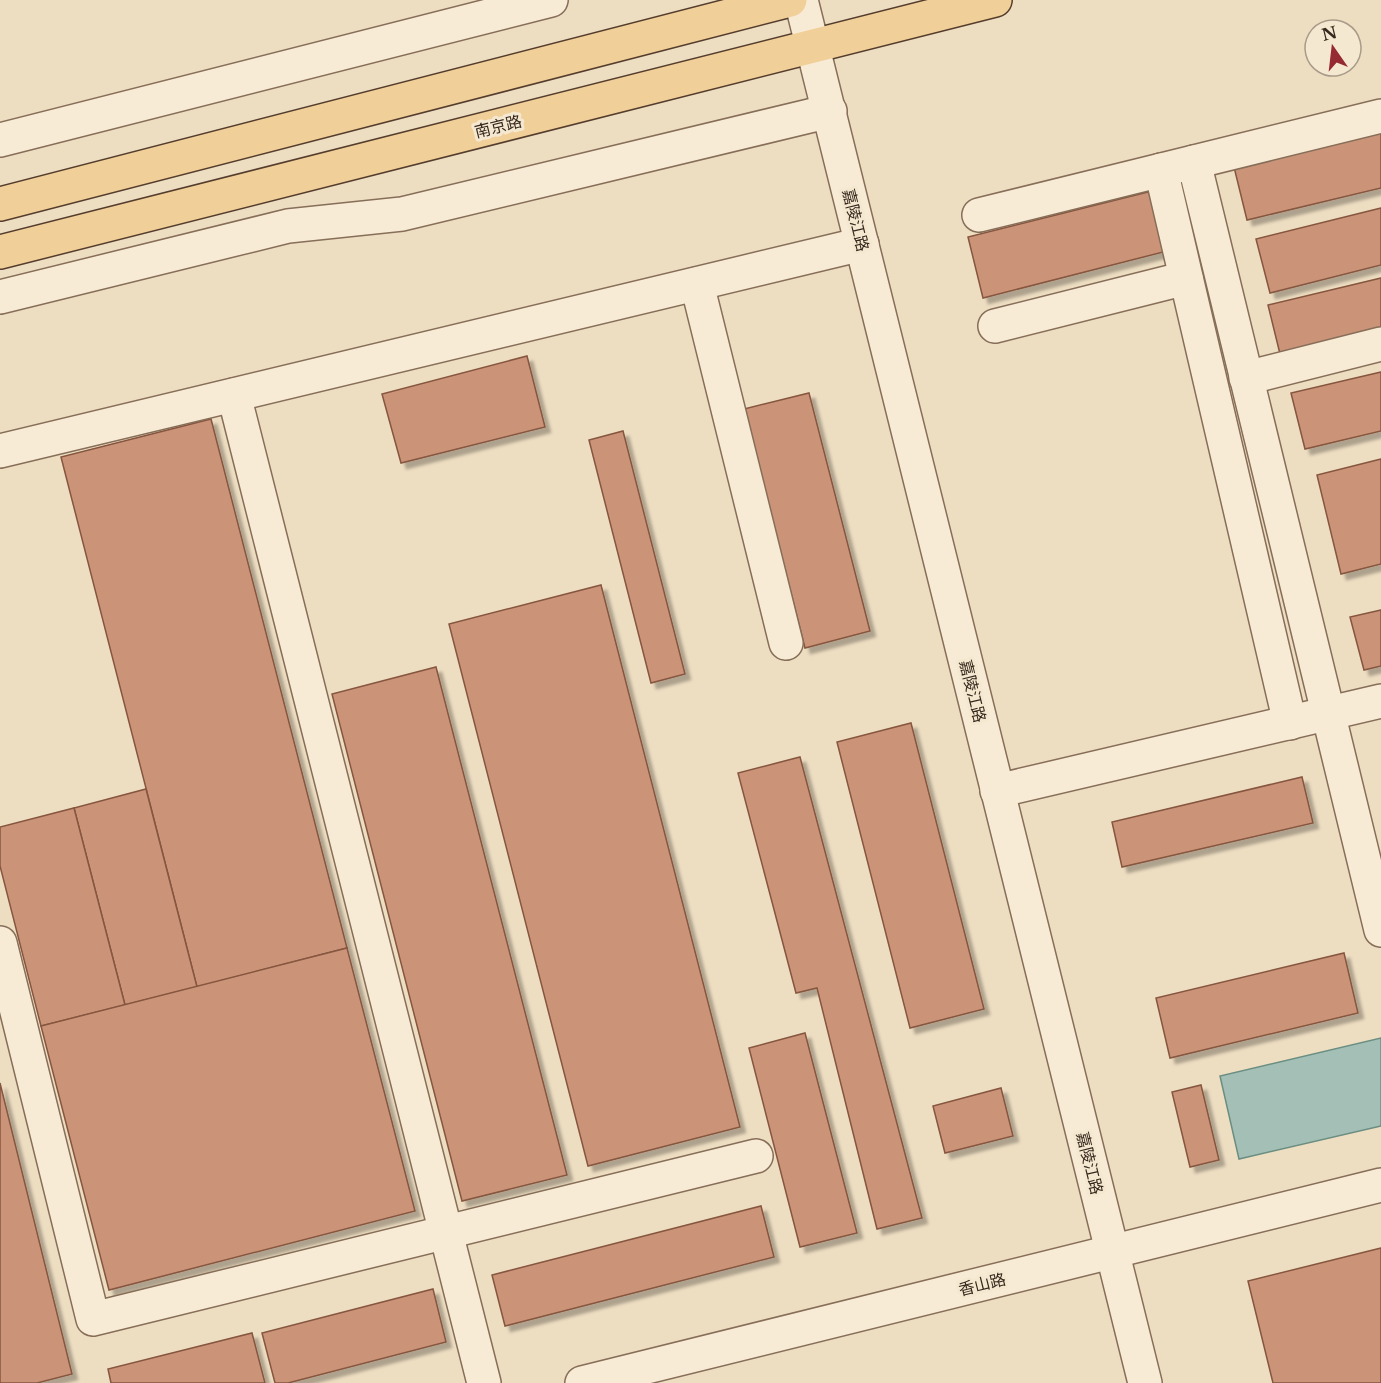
<svg xmlns="http://www.w3.org/2000/svg" width="1381" height="1383" font-family="'Libre Baskerville','Noto Sans SC',serif">
  <style>
    .water { fill: #a4c0b6; stroke: #6b8e82; stroke-width: 1.5 }
    .building { fill: #cb9478; stroke: #86563f; stroke-width: 1.5; filter: url(#shadow) }
    .lines { fill: none; stroke-linecap: round; stroke-linejoin: round }
    .minor-casing { stroke: #876e59; stroke-width: 36 }
    .major-casing { stroke: #543d2d; stroke-width: 36 }
    .minor { stroke: #f8ebd5; stroke-width: 33 }
    .major { stroke: #f1cf99; stroke-width: 33 }
    .labels { text-anchor: middle; stroke-width: 6; stroke-linejoin: round; paint-order: stroke }
    .street-label { font-size: 16px; fill: #37281d; stroke: #f5e8d1 }
  </style>
  <defs>
    <filter id="shadow"><feDropShadow dx="5.5" dy="5.5" stdDeviation="1.5" flood-color="#0004"/></filter>
  </defs>
  <rect width="100%" height="100%" fill="#edddc1"/>
  <path class="water" d="M1381,1038V1126L1239,1159L1220,1076Z"/>
  <g class="building">
    <path d="M1381,131V188L1247,220L1234,167Z"/>
    <path d="M1156,190L1171,250L983,298L968,237Z"/>
    <path d="M1381,208V265L1270,293L1256,239Z"/>
    <path d="M1381,278V334L1281,358L1268,305Z"/>
    <path d="M527,356L545,427L401,463L382,394Z"/>
    <path d="M1381,372V431L1305,449L1291,393Z"/>
    <path d="M809,393L870,631L805,648L744,409Z"/>
    <path d="M211,419L347,948L197,987L61,457Z"/>
    <path d="M623,431L685,674L651,683L589,440Z"/>
    <path d="M1381,459V564L1341,574L1317,475Z"/>
    <path d="M601,585L740,1127L588,1166L449,624Z"/>
    <path d="M1381,610V666L1364,670L1350,617Z"/>
    <path d="M436,667L567,1175L462,1201L332,694Z"/>
    <path d="M911,723L984,1009L910,1028L837,742Z"/>
    <path d="M800,757L922,1218L877,1229L817,988L796,993L738,773Z"/>
    <path d="M1302,777L1313,823L1122,867L1112,822Z"/>
    <path d="M146,789L197,987L125,1005L74,808Z"/>
    <path d="M74,808L125,1005L41,1026L0,866V827Z"/>
    <path d="M347,948L415,1211L109,1290L41,1026Z"/>
    <path d="M1344,953L1358,1013L1170,1058L1156,998Z"/>
    <path d="M805,1033L857,1233L800,1247L749,1048Z"/>
    <path d="M0,1083L72,1374L37,1383H0Z"/>
    <path d="M1201,1085L1219,1160L1190,1167L1172,1092Z"/>
    <path d="M1001,1088L1013,1136L945,1153L933,1106Z"/>
    <path d="M761,1206L774,1257L505,1326L492,1275Z"/>
    <path d="M1381,1248V1383H1273L1248,1281Z"/>
    <path d="M433,1289L446,1342L288,1383H275L262,1333Z"/>
    <path d="M252,1333L265,1383H111L108,1369Z"/>
  </g>
  <g class="lines">
    <g class="minor-casing">
      <g id="minor">
        <path d="M801,0L1145,1383"/>
        <path d="M0,140L551,0"/>
        <path d="M1194,162L1381,930"/>
        <path d="M1161,170L1290,723"/>
        <path d="M979,215L1381,116"/>
        <path d="M697,284L786,643"/>
        <path d="M0,297L288,226L402,214L830,111"/>
        <path d="M995,326L1186,278"/>
        <path d="M1246,378L1381,344"/>
        <path d="M234,395L484,1383"/>
        <path d="M0,451L862,244"/>
        <path d="M997,791L1381,701"/>
        <path d="M0,943L93,1319L756,1156"/>
        <path d="M582,1383L1381,1185"/>
      </g>
    </g>
    <g class="major-casing">
      <g id="major">
        <path d="M0,204L790,0"/>
        <path d="M0,252L995,0"/>
      </g>
    </g>
    <use href="#minor" class="minor"/>
    <use href="#major" class="major"/>
  </g>
  <g class="labels">
    <g class="street-label">
      <text transform="translate(498 126) rotate(-14)" y="6">南京路</text>
      <text transform="translate(856 220) rotate(76)" y="6">嘉陵江路</text>
      <text transform="translate(973 691) rotate(76)" y="6">嘉陵江路</text>
      <text transform="translate(1090 1163) rotate(76)" y="6">嘉陵江路</text>
      <text transform="translate(982 1284) rotate(-14)" y="6">香山路</text>
    </g>
  </g>
  <g transform="translate(1333 48) rotate(346)"><circle r="28" fill="#f5e8d1" stroke="#a99b89" stroke-width="1.5"/>
  <path d="M0-4.5L10 22L0 15L-10 22Z" fill="#952a33"/>
  <text y="-9" font-size="16" font-weight="bold" text-anchor="middle" fill="#37281d">N</text>
  </g>
</svg>
